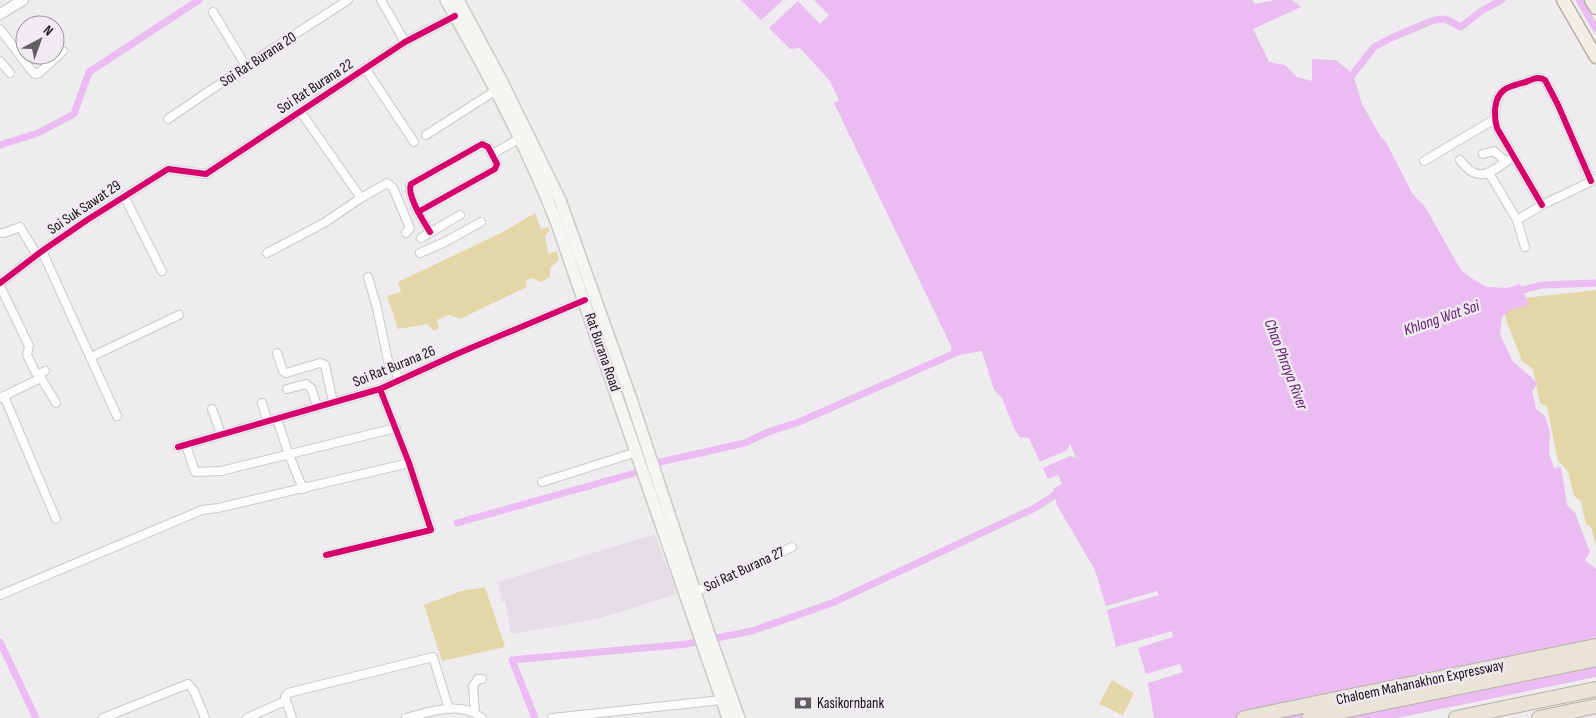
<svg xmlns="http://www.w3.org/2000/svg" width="1596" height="718" font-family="'Sofia Sans Condensed',sans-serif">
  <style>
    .built { fill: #e3dde4 }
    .green { fill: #e5d6a8 }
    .water { fill: #eabcf1 }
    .pier { fill: #eeecef }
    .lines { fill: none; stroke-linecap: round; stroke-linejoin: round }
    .canal { stroke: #eabcf1; stroke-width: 7 }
    .minor-casing { stroke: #cac8ca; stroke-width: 10 }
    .tertiary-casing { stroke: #cac8ca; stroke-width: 12 }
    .secondary-casing { stroke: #cac8ca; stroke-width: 14 }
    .primary-casing { stroke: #b5b0a3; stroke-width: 15 }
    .motorway-casing { stroke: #b5b0a3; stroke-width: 16 }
    .minor { stroke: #fcfcfd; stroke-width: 8 }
    .tertiary { stroke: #fcfcfd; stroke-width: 10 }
    .secondary { stroke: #f6f5f2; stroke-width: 11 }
    .primary { stroke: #f1eee6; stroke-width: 12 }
    .motorway { stroke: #e9e4d7; stroke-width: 14 }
    .cycleway-casing { stroke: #efebf0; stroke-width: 9 }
    .cycleway { stroke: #d6006c; stroke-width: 6 }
    .labels { text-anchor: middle; stroke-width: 5; stroke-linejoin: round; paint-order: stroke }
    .street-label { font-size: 15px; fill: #131113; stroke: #efebf0 }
    .poi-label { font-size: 15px; fill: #131113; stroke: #efebf0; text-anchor: start }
    .water-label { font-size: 16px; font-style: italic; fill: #651871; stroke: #efebf0 }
  </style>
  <rect width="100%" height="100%" fill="#eeecef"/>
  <path class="built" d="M655,534L677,594L597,619L511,634L505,601L502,602L498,582Z"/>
  <g class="green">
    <path d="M535,213L541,229L548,227L550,230L545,236L548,254L557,251L559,260L550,268V277L541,282L532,278L526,280L527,287L460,319L449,315L437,320L439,328L434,331L427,324L398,329L387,296L401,292L398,282L501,233Z"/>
    <path d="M1596,290V546L1591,527L1586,524L1581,501L1574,496L1568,471L1558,461L1547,407L1540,403L1533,369L1522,361L1506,320L1505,312L1523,298Z"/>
    <path d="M485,587L505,647L442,661L424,605L461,591Z"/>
    <path d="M1112,680L1134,693L1123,715L1099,704Z"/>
  </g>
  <path class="water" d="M741,0H1252L1255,4L1274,0H1292L1301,7L1253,29L1269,62L1285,65L1297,77L1312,81V59L1336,60L1353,74L1362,104L1380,136L1386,142L1412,193L1425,207L1461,270L1471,278L1487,287L1507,288L1520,284L1529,305L1511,310L1502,317L1500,334L1513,362L1531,377L1538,384L1532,391L1536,409L1545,416L1550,432L1549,453L1554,468L1561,467L1567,505L1575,513L1590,552L1585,560L1596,569V718H1154L1148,683L1183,672L1180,664L1146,674L1138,648L1173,637L1172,631L1116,647L1107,610L1159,595L1157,591L1106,606L1095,570L1057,505L1053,489L1062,484L1058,475L1048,479L1043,468L1070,456L1076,458L1070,444L1067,450L1040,462L1029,438L1020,437L1015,430L1002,398L994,390L982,351L952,356L951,346L834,103L839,100L830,81L800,48L790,49Z"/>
  <g class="pier">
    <path d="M783,0H814L829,15L820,24L798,1L769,28L761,20Z"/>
    <path d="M1596,677V718H1397Z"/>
  </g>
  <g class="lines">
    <g class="canal">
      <path d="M1579,0L1596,29"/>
      <path d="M1353,74L1374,47L1391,38L1434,20L1445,19L1461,27L1481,11L1502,0"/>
      <path d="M0,145L38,133L74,114L89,72L199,0"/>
      <path d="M1515,292L1542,285L1596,283"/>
      <path d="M660,462L745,443L768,432L799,422L960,351"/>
      <path d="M457,523L635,473"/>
      <path d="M0,642L36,718"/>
      <path d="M535,718L512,660L687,644L752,631L832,603L1035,508L1061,491"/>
    </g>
    <g class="minor-casing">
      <g id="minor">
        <path d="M381,0L405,42"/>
        <path d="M213,12L246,66"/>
        <path d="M0,29L31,70L35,74L39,73L63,51"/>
        <path d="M0,61L10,73"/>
        <path d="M365,68L414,142"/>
        <path d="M300,111L361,198"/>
        <path d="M168,119L246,66L348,0"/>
        <path d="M426,135L495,91"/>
        <path d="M492,154L519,139"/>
        <path d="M1483,154L1494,151L1506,162"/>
        <path d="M1460,160C1479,186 1492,171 1513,157"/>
        <path d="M1424,161L1495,119"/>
        <path d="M1489,173L1517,220L1525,247"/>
        <path d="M124,196L162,271"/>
        <path d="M1542,205L1497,128C1494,117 1493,98 1504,90C1509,86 1519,84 1526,82C1533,79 1538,76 1545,80L1558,105L1591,181"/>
        <path d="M418,212L495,169L497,164L488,147L482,144L411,184C406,195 424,222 430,232"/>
        <path d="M1517,220L1542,205L1596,179"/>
        <path d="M0,233H4L20,227L37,255"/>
        <path d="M421,238L460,215"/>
        <path d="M42,251L117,416"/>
        <path d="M267,253L324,223L361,198L387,183L393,188L410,228L406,233"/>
        <path d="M420,253L445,242L481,222"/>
        <path d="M368,277L377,308L388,361L395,370L399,381"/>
        <path d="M0,283L42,251L87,220L168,169L206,174L405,42L455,16"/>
        <path d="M0,286L29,346L27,355L36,373L39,374L45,371"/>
        <path d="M277,353L283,371L286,373L320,363L325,365L333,402"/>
        <path d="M91,357L179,315"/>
        <path d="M287,389L306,384L311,388L317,406"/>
        <path d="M4,396L56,519"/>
        <path d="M0,398L41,378L56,403"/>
        <path d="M262,403L267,420"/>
        <path d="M212,409L221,434"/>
        <path d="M277,419L289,455L303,489"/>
        <path d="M186,445L195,472L221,471L396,428"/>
        <path d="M178,447L380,389L459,353L585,300"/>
        <path d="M542,482L637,452"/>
        <path d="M326,555L431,530L409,463L380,389"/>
        <path d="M695,592L792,547"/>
        <path d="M0,595L202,510L218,508L409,463"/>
        <path d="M475,712L473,686L478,679H482"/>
        <path d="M103,718L188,684L194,691L205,718"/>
        <path d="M247,718L285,701"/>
        <path d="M292,718L285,697L288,693L433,657L449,709"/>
        <path d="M406,718C430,712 460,700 482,718"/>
        <path d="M552,718L722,700"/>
      </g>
    </g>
    <g class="tertiary-casing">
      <path id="tertiary" d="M0,14L23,0"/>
    </g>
    <g class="secondary-casing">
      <g id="secondary">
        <path d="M446,0C487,71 526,145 556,221L728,718"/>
        <path d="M458,0L500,78L560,200L630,396L710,637L739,718"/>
      </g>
    </g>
    <g class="primary-casing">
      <g id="primary">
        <path d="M1563,0L1596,57"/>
        <path d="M1591,0L1596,8"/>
      </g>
    </g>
    <g class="motorway-casing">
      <g id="motorway">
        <path d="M1244,718L1596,646"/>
        <path d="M1309,718L1596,659"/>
        <path d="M1456,718L1596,689"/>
        <path d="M1539,718L1596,706"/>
      </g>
    </g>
    <use href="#minor" class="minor"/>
    <use href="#tertiary" class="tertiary"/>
    <use href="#secondary" class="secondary"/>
    <use href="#primary" class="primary"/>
    <use href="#motorway" class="motorway"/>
    <g class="cycleway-casing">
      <g id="cycleway">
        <path d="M1542,205L1497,128C1494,117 1493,98 1504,90C1509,86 1519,84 1526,82C1533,79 1538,76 1545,80L1558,105L1591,181"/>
        <path d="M418,212L495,169L497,164L488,147L482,144L411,184C406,195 424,222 430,232"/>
        <path d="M0,283L42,251L87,220L168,169L206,174L405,42L455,16"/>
        <path d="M178,447L380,389L459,353L585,300"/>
        <path d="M326,555L431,530L409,463L380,389"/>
      </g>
    </g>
    <use href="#cycleway" class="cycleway"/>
  </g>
  <defs>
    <g id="bank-bare" transform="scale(1.35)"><path d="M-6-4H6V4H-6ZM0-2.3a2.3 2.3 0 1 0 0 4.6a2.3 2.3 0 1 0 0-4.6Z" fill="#605e60" stroke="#efebf0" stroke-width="2.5" paint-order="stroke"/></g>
  </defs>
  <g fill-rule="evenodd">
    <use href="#bank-bare" x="803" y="703"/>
  </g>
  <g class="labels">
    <g class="street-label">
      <text transform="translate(258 59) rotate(-33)" y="5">Soi Rat Burana 20</text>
      <text transform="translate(315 86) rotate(-33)" y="5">Soi Rat Burana 22</text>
      <text transform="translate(84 207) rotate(-34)" y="5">Soi Suk Sawat 29</text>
      <text transform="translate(603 352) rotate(71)" y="5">Rat Burana Road</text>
      <text transform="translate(394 366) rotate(-22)" y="5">Soi Rat Burana 26</text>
      <text transform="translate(744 569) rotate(-25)" y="5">Soi Rat Burana 27</text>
      <text transform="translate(1420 682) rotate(-12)" y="5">Chaloem Mahanakhon Expressway</text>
    </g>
    <g class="poi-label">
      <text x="817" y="708">Kasikornbank</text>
    </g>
    <g class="water-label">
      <text transform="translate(1441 317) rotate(-19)" y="6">Khlong Wat Sai</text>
      <text transform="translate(1287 364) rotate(69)" y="6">Chao Phraya River</text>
    </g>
  </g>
  <g transform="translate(40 40) rotate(41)"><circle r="24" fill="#efebf0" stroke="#979498"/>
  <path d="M0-4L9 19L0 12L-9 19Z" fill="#605e60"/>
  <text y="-8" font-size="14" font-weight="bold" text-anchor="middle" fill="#131113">N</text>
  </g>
</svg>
